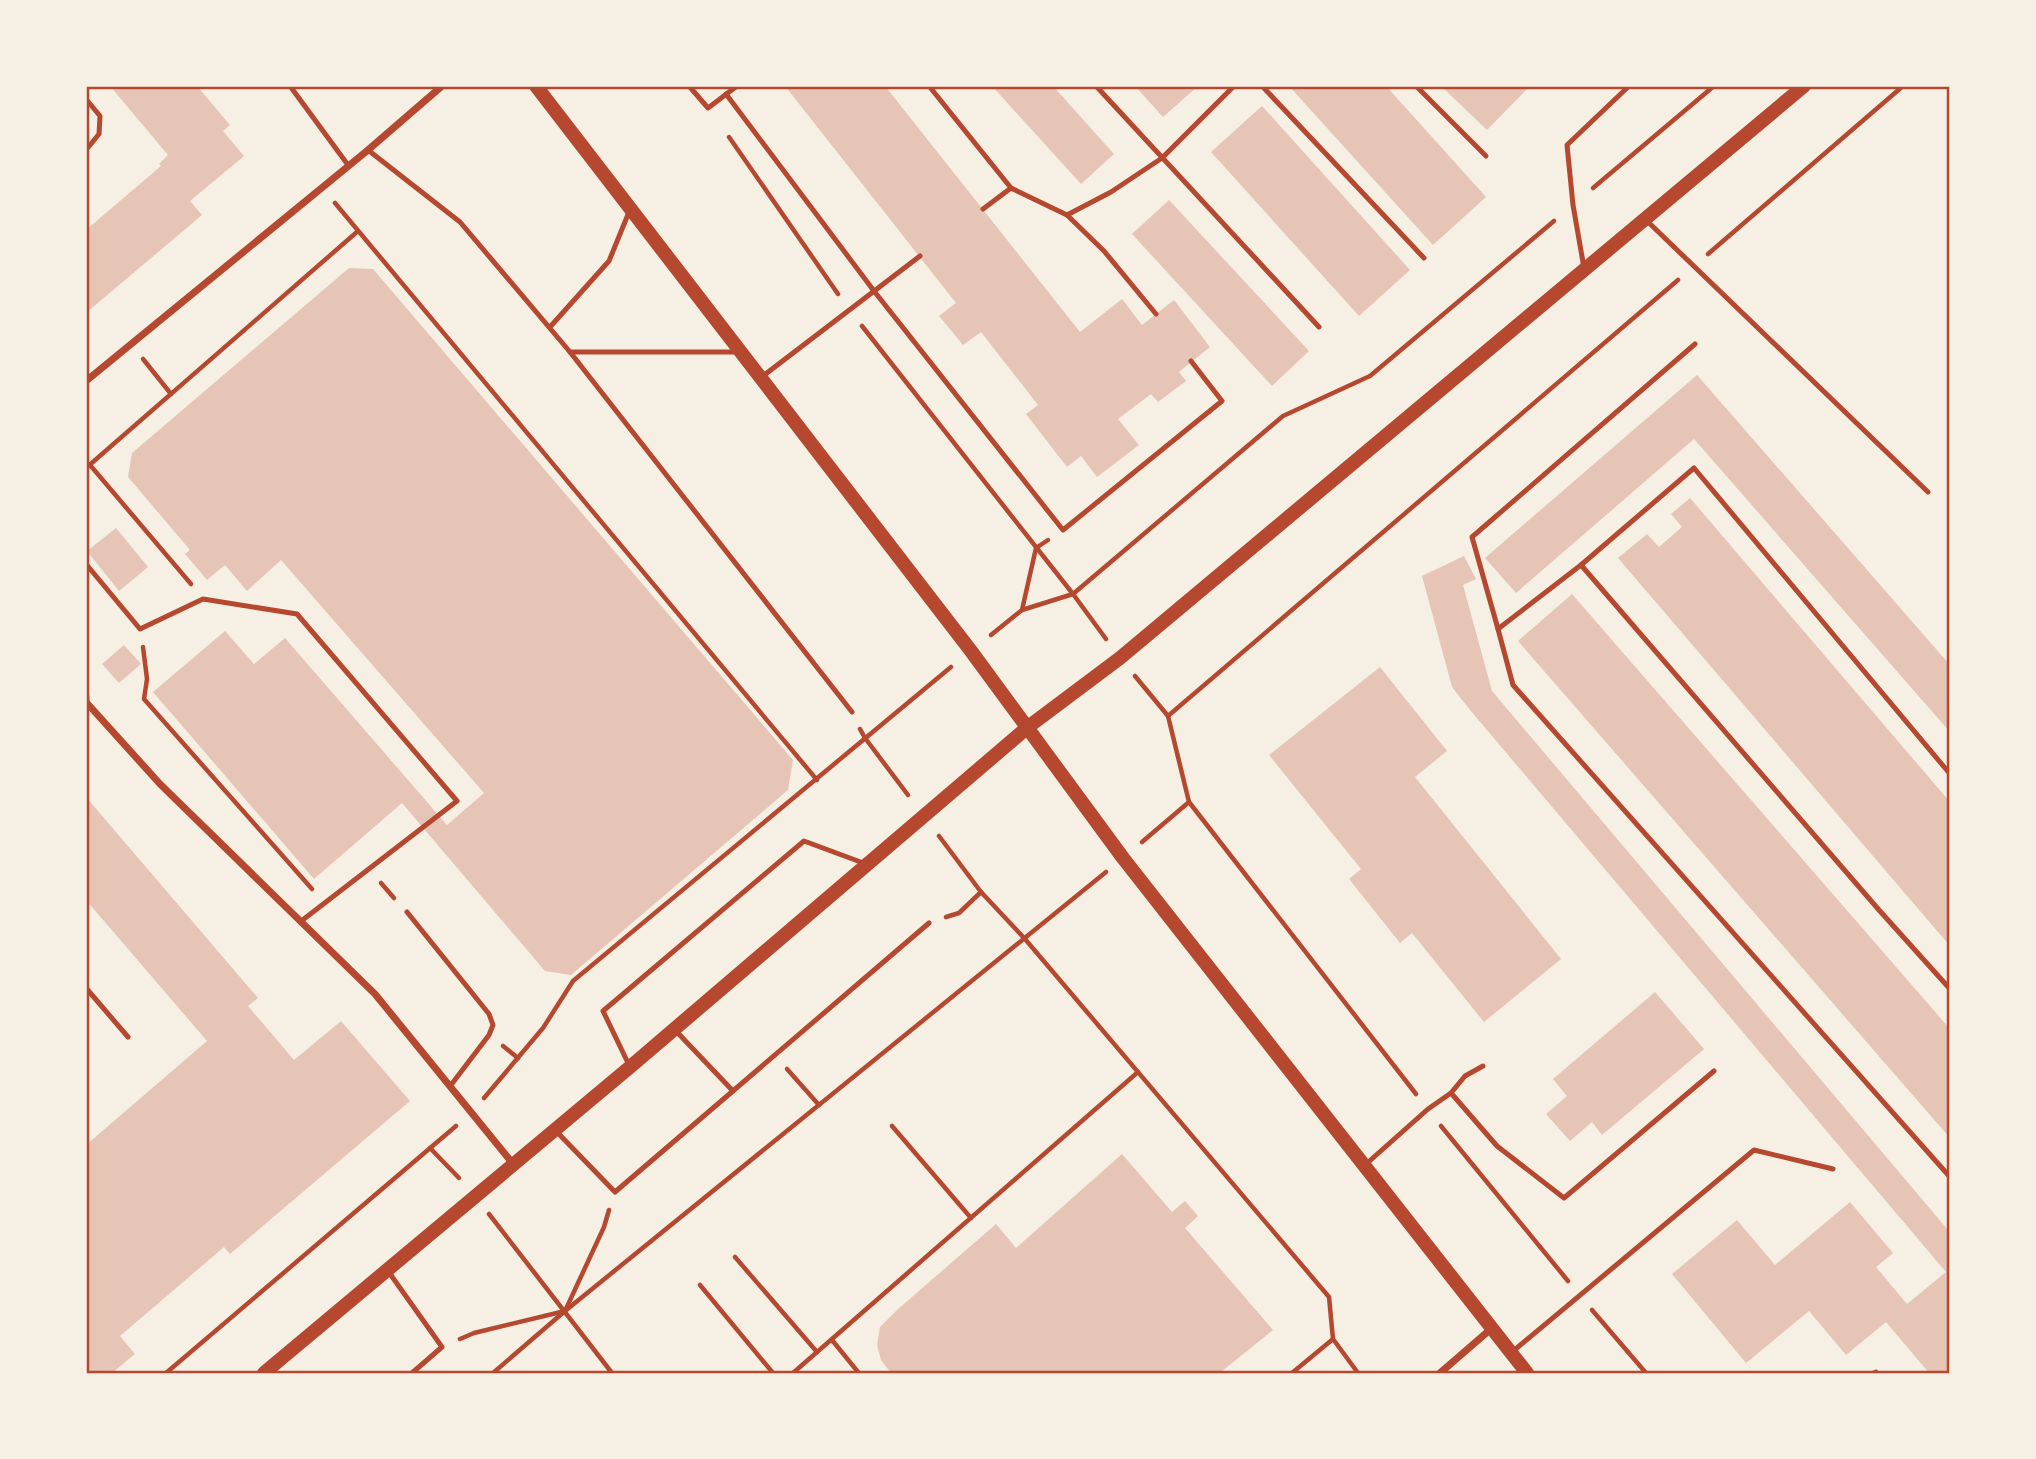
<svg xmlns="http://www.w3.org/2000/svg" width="2036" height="1459" font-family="Arial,sans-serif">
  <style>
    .building { fill: #e6c5b7 }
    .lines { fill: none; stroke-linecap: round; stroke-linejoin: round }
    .path { stroke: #b5482f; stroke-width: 4.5 }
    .service { stroke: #b5482f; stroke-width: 5 }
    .minor { stroke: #b5482f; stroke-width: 7 }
    .secondary { stroke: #b5482f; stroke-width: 14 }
    .neatline { fill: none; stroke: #b5482f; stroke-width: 2.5 }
  </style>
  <rect width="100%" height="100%" fill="#f6efe4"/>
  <g class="building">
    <path d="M110,86H197L230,125L223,131L244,156L190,201L202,215L86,313V230L161,166L159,164L168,155Z"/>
    <path d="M785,86H885L1080,332L1122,299L1142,325L1174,300L1210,347L1179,372L1186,381L1158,402L1151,394L1118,419L1139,445L1097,477L1081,456L1067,467L1026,414L1038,405L981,332L963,345L939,316L956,303Z"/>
    <path d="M992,86H1053L1114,154L1081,184Z"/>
    <path d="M1135,86H1198L1163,117Z"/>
    <path d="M1289,86H1386L1486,197L1433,245Z"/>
    <path d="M1441,86H1530L1487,130Z"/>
    <path d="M1262,106L1410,270L1359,316L1211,152Z"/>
    <path d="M1169,200L1309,351L1272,386L1132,234Z"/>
    <path d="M349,268L373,269L793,760L788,790L571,975L545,971L402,803L314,879L153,692L225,631L254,664L285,638L447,825L484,793L281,560L247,591L225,565L207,580L185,554L190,550L128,477L132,453Z"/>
    <path d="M1697,375L1950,665V732L1694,439L1516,593L1485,558Z"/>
    <path d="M1690,498L1950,802V946L1618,558L1647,534L1659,547L1682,527L1671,514Z"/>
    <path d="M116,528L148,567L119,591L87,551Z"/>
    <path d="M1464,556L1476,579L1463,585L1492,691L1948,1230L1950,1228V1373H1929L1886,1322L1846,1355L1809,1311L1746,1363L1672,1274L1737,1220L1775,1265L1850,1202L1893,1253L1876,1267L1907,1304L1946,1272L1470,710L1452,687L1422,576Z"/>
    <path d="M1572,594L1950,1029V1138L1518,641Z"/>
    <path d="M124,645L141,664L119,683L102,664Z"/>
    <path d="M1380,667L1447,751L1415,777L1561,959L1484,1022L1412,933L1400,943L1349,879L1361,869L1269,755Z"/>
    <path d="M86,797L258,998L248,1006L294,1060L341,1021L410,1101L230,1254L224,1247L120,1336L135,1354L112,1373H90L86,1368V1145L207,1041L86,900Z"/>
    <path d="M1655,992L1704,1049L1602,1135L1592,1122L1570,1141L1546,1114L1567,1096L1553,1079Z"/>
    <path d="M1122,1154L1172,1212L1185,1201L1198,1216L1185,1228L1273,1330L1221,1372L1222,1373H891L881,1360L877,1345L880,1327L897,1310L996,1224L1016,1248Z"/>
  </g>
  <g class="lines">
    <g class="path">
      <path d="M729,137L838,294"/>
      <path d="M1593,188L1714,86"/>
      <path d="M335,203L817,780"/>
      <path d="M1708,254L1903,86"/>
      <path d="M862,326L1073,594L1106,639"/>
      <path d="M143,359L171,394"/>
      <path d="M90,465L191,584"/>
      <path d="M86,468L358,231"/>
      <path d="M1022,610L1036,548L1048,540"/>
      <path d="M991,635L1022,610L1073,594L1283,416L1370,376L1554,221"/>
      <path d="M143,647L147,679L144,699L312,889"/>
      <path d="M1135,676L1168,716L1189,802L1416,1094"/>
      <path d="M1168,716L1678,280"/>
      <path d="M860,729L865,738L908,795"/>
      <path d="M939,836L981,892L1025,939L1329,1297L1333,1339L1358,1373"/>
      <path d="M1142,842L1189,802"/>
      <path d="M381,883L394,898"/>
      <path d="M946,917L959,913L981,892"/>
      <path d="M503,1046L518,1058"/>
      <path d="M787,1069L819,1105"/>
      <path d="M484,1098L543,1028L573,981L951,667"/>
      <path d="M892,1126L971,1218"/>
      <path d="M1441,1126L1568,1281"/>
      <path d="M430,1148L459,1178"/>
      <path d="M489,1214L612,1373"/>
      <path d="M735,1257L817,1352"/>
      <path d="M700,1285L773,1373"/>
      <path d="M1592,1310L1646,1373"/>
      <path d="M460,1339L474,1333L565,1311L604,1227L609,1210"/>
      <path d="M832,1340L858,1372L857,1373"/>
      <path d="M166,1373L456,1126"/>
      <path d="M493,1373L565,1311L1106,872"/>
      <path d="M793,1373L1138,1072"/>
      <path d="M1292,1373L1333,1339"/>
    </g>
    <g class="service">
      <path d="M290,86L348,165"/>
      <path d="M689,86L708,108L737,86"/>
      <path d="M929,86L1011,188L1067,215L1104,251L1156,314"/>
      <path d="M1096,86L1319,327"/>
      <path d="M1262,86L1424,258"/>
      <path d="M1416,86L1486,156"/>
      <path d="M726,94L874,291L1063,530L1222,401L1191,361"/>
      <path d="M86,99L100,116L99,134L86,150"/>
      <path d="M368,150L460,222L570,352L852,712"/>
      <path d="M983,209L1011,188"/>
      <path d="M1067,215L1111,192L1162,158L1234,86"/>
      <path d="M1645,219L1928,492"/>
      <path d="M1584,268L1573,205L1567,145L1629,86"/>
      <path d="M550,327L609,261L629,212"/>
      <path d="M1695,344L1472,537L1498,629L1581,565L1694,468L1950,774"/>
      <path d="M570,352H739"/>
      <path d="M763,376L920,256"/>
      <path d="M86,564L140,629L203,599L297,614L457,801L300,922"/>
      <path d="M1581,565L1879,910L1950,989"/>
      <path d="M1498,629L1513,685L1950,1177"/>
      <path d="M86,679L87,704"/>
      <path d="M407,912L489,1014L493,1025L489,1035L451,1085"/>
      <path d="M86,988L128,1037"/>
      <path d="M675,1030L733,1091"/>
      <path d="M629,1065L603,1011L804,841L866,864"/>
      <path d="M1451,1093L1497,1146L1564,1198L1714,1071"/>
      <path d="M555,1130L615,1192L929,923"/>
      <path d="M1365,1165L1428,1109L1451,1093L1465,1076L1483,1066"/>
      <path d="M388,1271L442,1347L412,1373"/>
      <path d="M1512,1352L1754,1150L1833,1169"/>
      <path d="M1874,1373L1876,1372"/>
    </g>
    <g class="minor">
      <path d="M86,381L368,150L442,86"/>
      <path d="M86,702L160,784L375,994L514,1165"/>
      <path d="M1440,1373L1492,1328"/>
    </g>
    <g class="secondary">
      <path d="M536,86L971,651L1123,858L1527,1373"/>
      <path d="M264,1373L630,1067L1028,727L1120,658L1804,86"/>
    </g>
  </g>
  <rect width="2036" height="1459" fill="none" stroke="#f6efe4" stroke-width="175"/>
  <rect x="88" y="88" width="1860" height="1284" class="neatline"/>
</svg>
